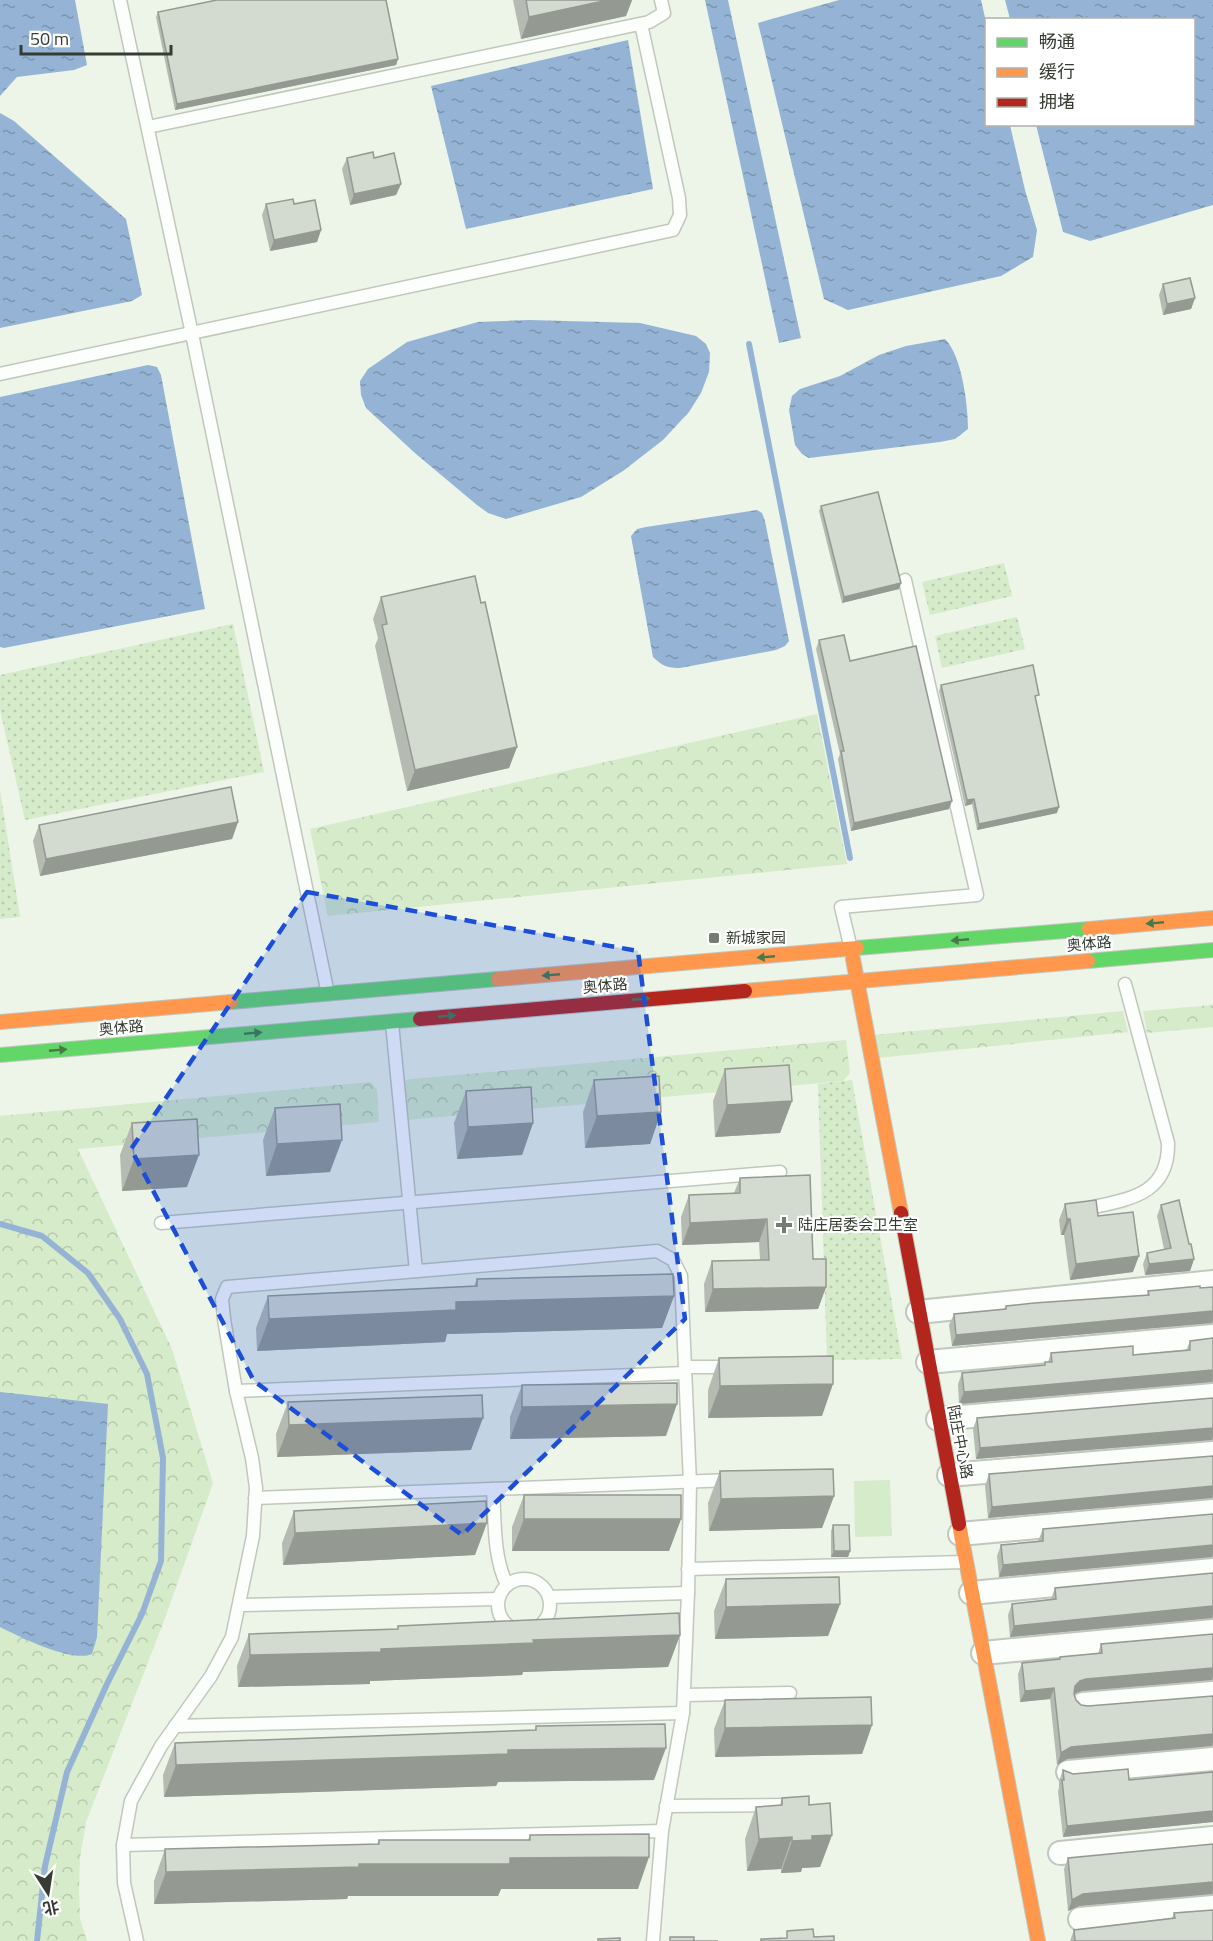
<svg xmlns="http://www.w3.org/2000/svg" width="1213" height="1941" font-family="'Titillium Web','Noto Sans SC',sans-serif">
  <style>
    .grass { fill: url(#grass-dots) }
    .forest { fill: url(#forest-crowns) }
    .pitch { fill: #d5ebc9 }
    .water { fill: url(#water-ripples) }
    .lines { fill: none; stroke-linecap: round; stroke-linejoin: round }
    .stream { stroke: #95b4d5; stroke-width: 6 }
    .lane-casing { stroke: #c0c7bd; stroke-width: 15 }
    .street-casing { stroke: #c0c7bd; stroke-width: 26 }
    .fast-casing { stroke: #c0c7bd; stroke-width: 16 }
    .slow-casing { stroke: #c0c7bd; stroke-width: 16 }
    .jam-casing { stroke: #c0c7bd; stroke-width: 16 }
    .lane { stroke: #fcfefc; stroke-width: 12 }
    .street { stroke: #fcfefc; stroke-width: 22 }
    .fast { stroke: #63d668; stroke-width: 14 }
    .slow { stroke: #ff974d; stroke-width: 14 }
    .jam { stroke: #b3261e; stroke-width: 14 }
    .wall { fill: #b5bbb2 }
    .shaded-wall { fill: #949991 }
    .building { fill: #d3dacf; stroke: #949991; stroke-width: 1.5 }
    .oneway { fill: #477a48 }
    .marked { fill: #1d4ed8; fill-opacity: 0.2; stroke: #1d4ed8; stroke-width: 4.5; stroke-dasharray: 12 8; stroke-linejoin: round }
    .poi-dot { fill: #757d72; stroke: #fff; stroke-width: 2 }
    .labels { text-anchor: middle; stroke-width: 4.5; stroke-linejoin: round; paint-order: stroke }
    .poi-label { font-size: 15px; fill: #353c32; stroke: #fff; text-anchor: start }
    .street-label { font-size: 15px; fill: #353c32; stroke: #fff }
  </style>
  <defs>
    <pattern id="grass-dots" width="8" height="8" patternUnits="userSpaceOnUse" patternTransform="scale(1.5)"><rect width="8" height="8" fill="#d5ebc9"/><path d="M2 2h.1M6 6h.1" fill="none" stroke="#b7caad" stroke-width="1.8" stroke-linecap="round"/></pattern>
    <pattern id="forest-crowns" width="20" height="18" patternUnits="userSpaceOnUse" patternTransform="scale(1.5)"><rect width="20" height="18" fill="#d5ebc9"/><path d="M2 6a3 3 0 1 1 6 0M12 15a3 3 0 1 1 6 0" fill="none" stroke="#b7caad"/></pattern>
    <pattern id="water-ripples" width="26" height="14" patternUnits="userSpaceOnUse" patternTransform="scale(1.5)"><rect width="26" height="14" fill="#95b4d5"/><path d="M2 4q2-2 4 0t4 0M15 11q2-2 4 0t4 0" fill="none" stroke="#7a94ad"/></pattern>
  </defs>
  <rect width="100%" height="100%" fill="#ecf5e8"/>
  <g class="grass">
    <path d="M1004,563L1012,596L930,615L922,582Z"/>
    <path d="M1017,617L1025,649L942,668L935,636Z"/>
    <path d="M233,624L264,772L25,820L0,710V675Z"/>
    <path d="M0,790L20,917L0,919Z"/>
    <path d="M852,1080L902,1359L827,1360L818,1084Z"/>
  </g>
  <g class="forest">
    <path d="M817,714L847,864L328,916L310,829Z"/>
    <path d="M1213,1005V1027L1147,1033L1143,1011Z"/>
    <path d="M1123,1011L1128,1032L877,1058L873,1035Z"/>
    <path d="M846,1040L850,1073L843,1081L407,1120L404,1086L406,1080L412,1079Z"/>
    <path d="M371,1082L377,1090L379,1122L78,1149L172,1349L213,1483L164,1621L86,1822L80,1858L79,1889L80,1919L87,1941H0V1116Z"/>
  </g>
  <path class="pitch" d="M890,1480L892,1536L855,1537L854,1481Z"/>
  <g class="water">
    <path d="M0,0H75L87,65L74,70L17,77L0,96Z"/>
    <path d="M705,0H728L801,338L779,343Z"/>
    <path d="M839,0H981L986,22V124L1010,125L1025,190L1037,230L1033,257L1001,276L848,310L824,299L758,23Z"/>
    <path d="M1005,0H1213V205L1090,241L1063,232L1036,125L1194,124V20L1010,19Z"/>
    <path d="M628,40L653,189L466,229L431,86Z"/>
    <path d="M0,113L14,121L126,219L142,295L132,301L0,328Z"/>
    <path d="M529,320L640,323L696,336L706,344L710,353L709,372L701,393L689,412L663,440L623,471L581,497L506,519L488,513L477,505L416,454L366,408L361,395L360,381L368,369L407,342L478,322Z"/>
    <path d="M945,339C962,356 968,405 968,429L955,439L940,442L809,458L802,454L795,445L789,410L792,396L800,389L840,376L879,355L906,346Z"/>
    <path d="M148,365L157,367L161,375L205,609L4,648L0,647V397Z"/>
    <path d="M757,510L762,513L765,521L789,641L785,646L776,650L680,668C668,668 662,666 653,657L631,536L637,529L646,527Z"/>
    <path d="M0,1392L108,1404L97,1637L92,1654C72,1663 20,1637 0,1627Z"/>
  </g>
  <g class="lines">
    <g class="stream">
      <path d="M749,344L850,858"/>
      <path d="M0,1224L42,1236L88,1273L120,1319L147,1374L163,1458L161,1561L142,1614L107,1684L67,1772L45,1866L37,1941"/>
    </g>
    <g class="lane-casing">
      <g id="lane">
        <path d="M120,0L192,334L328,994"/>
        <path d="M148,127L649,22L664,13L661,0"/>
        <path d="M0,374L673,230L680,215L679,198L641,24"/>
        <path d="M851,949L841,907L977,895L905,580"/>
        <path d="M392,1023L416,1271"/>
        <path d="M1089,1208C1129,1199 1169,1195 1168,1143L1125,984"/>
        <path d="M161,1223L780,1172"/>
        <path d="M685,1367H731"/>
        <path d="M236,1391L685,1373"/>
        <path d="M493,1489C495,1520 493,1557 507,1585"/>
        <path d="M255,1498L731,1480"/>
        <path d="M688,1569L965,1562"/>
        <circle cx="524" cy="1605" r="26"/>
        <path d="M549,1597L688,1593"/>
        <path d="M240,1605L498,1599"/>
        <path d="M684,1695L790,1693"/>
        <path d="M175,1726L683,1713"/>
        <path d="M666,1806L789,1805"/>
        <path d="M123,1845L662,1831"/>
        <path d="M137,1941L124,1883L123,1845L131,1801L161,1746L211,1676L232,1637L253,1536L256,1488L252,1458L236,1391L224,1319L222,1299L227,1287L657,1251L673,1260L681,1276L690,1483L688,1593L683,1713L662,1831L653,1941"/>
      </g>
    </g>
    <g class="street-casing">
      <g id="street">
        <path d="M918,1312L1213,1282"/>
        <path d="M928,1362L1213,1336"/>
        <path d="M938,1419L1213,1395"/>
        <path d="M949,1475L1213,1453"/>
        <path d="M960,1534L1213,1511"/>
        <path d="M971,1593L1213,1570"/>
        <path d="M983,1653L1213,1631"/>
        <path d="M1083,1704L1213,1693"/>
        <path d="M1068,1772L1213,1759"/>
        <path d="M1060,1853L1213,1838"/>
        <path d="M1080,1919L1213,1907"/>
      </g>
    </g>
    <g class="fast-casing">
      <g id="fast">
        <path d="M857,948L1089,929"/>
        <path d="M1088,961L1213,950"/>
        <path d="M231,1002L498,979"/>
        <path d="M0,1055L420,1019"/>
      </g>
    </g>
    <g class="slow-casing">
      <g id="slow">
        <path d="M1089,929L1213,918"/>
        <path d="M853,959L901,1213"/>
        <path d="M498,979L857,948"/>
        <path d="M745,991L1088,961"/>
        <path d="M0,1022L231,1002"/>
        <path d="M959,1524L1038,1941"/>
      </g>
    </g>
    <g class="jam-casing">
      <g id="jam">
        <path d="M420,1019L745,991"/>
        <path d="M901,1213L959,1524"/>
      </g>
    </g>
    <use href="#lane" class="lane"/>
    <use href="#street" class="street"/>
    <use href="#fast" class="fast"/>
    <use href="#slow" class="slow"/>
    <use href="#jam" class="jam"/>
  </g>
  <g class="wall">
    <path d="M513,0H632L626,16L521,39Z"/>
    <path d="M158,12L398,59L396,65L175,110L156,17Z"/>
    <path d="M347,158H374L401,184L396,195L350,205L342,169Z"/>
    <path d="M266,204L321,230L317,242L270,251L262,215Z"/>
    <path d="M1163,284L1195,298L1191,309L1163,315L1159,295Z"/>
    <path d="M821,506L901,583L899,589L842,603L819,511Z"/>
    <path d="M381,597L481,603L517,747L509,768L407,791L375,646L378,638L373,619Z"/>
    <path d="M819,640L949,809L851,831L838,759L840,754L816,649Z"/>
    <path d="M941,685L1037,701H1036L1057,813L977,830L972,804L965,806L939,691Z"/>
    <path d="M238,822L232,839L40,876L33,841L39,825Z"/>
    <path d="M725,1069L792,1101L780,1133L715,1137L713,1101Z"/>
    <path d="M594,1080L661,1112L650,1144L585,1148L583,1112Z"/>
    <path d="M466,1091L533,1123L522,1155L457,1159L454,1123Z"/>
    <path d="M275,1108L330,1172L266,1176L263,1140Z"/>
    <path d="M132,1123L187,1187L122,1191L120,1155Z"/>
    <path d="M740,1178L813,1259L826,1287L818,1309L705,1312L704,1284L712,1261L760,1260L759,1242L682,1245L681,1217L689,1195L734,1193Z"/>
    <path d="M1065,1204L1098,1216L1133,1272L1070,1280L1064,1235H1061L1059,1220Z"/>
    <path d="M1161,1205L1189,1244L1194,1259L1190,1271L1145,1275L1143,1264L1147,1253L1164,1249L1157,1216Z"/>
    <path d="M477,1279L674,1296L662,1328L447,1334L445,1342L257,1351L256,1328L268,1296L474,1286Z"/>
    <path d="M1213,1287V1323L952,1346L949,1325L954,1314L1004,1309L1006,1306L1147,1295L1148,1291Z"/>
    <path d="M1213,1338V1382L959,1404L958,1384L962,1373L1044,1365L1045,1362H1048L1051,1353L1133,1355L1186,1351L1190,1341Z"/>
    <path d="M719,1358L822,1416L708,1418V1390Z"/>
    <path d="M522,1385L666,1436L510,1439V1417Z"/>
    <path d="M1213,1398V1440L976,1459L973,1429L977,1418Z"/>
    <path d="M288,1402L471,1450L277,1457L276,1434Z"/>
    <path d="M1213,1456V1498L988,1518L985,1486L989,1474Z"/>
    <path d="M720,1471L834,1496L822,1528L709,1531L708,1503Z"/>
    <path d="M524,1495L681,1519L669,1551H512V1527Z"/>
    <path d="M294,1511L475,1555L283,1565L282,1543Z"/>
    <path d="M1213,1514V1557L999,1577L997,1556L1001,1545L1038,1541L1043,1529Z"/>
    <path d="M833,1525L850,1551L848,1557H831V1531Z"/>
    <path d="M1213,1573V1618L1010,1637L1008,1615L1012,1604L1051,1599L1055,1588Z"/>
    <path d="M726,1579L840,1604L828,1636L715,1639L714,1611Z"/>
    <path d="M398,1626L680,1635L668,1667L523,1672L522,1675L370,1681V1684L238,1687L237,1666L249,1634L397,1629Z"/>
    <path d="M1213,1634V1680L1082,1691L1076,1693L1074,1695L1076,1700L1081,1705L1088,1706L1213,1696V1746L1067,1759L1057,1765L1050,1699L1020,1702L1018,1674L1022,1663L1059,1659L1060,1657L1098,1654L1101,1644Z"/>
    <path d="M725,1700L872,1725L862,1754L715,1757L714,1729Z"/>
    <path d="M536,1726L654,1780L498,1782L496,1786L164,1797L163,1775L175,1743L535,1730Z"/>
    <path d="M1063,1770L1073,1774L1129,1780L1213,1772V1822L1063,1837L1058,1792L1059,1787V1781Z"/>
    <path d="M782,1798L809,1805L832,1835L820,1867L802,1868L801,1872L781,1873V1869L747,1871L745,1839L756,1807L780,1805Z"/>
    <path d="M530,1835L638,1889H501L498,1896H348L347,1899L154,1904V1881L165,1849L377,1844L379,1840H528Z"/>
    <path d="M1213,1844V1894L1079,1906L1068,1911L1064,1869L1068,1858Z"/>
    <path d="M1174,1913L1213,1941H1070L1074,1930L1172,1918Z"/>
  </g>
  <g class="shaded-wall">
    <path d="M608,0H632L626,16L521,39L529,17Z"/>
    <path d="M398,59L396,65L175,110L177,104Z"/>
    <path d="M401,184L396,195L350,205L354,194Z"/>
    <path d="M321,230L317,242L270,251L274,240Z"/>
    <path d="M1195,298L1191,309L1163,315L1167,304Z"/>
    <path d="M901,583L899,589L842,603L844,597Z"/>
    <path d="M517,747L509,768L407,791L415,770Z"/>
    <path d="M974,799L972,804L965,806L967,800Z"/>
    <path d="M952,801L949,809L851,831L854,823Z"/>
    <path d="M1059,807L1057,813L977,830L979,824Z"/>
    <path d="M238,822L232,839L40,876L46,859Z"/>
    <path d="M792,1101L780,1133L715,1137L727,1105Z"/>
    <path d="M661,1112L650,1144L585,1148L597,1116Z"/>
    <path d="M533,1123L522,1155L457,1159L468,1127Z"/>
    <path d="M342,1140L330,1172L266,1176L277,1144Z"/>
    <path d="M199,1155L187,1187L122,1191L134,1159Z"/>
    <path d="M767,1219L759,1242L682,1245L690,1223Z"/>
    <path d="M1067,1219H1070L1064,1235H1061Z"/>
    <path d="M1139,1256L1133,1272L1070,1280L1076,1264Z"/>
    <path d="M1194,1259L1190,1271L1145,1275L1149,1264Z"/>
    <path d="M826,1287L818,1309L705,1312L713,1289Z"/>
    <path d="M674,1296L662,1328L447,1334L445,1342L257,1351L269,1319L456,1302Z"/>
    <path d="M1213,1311V1319L1212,1323L952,1346L956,1335Z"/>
    <path d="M1213,1370V1378L1212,1382L959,1404L964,1392Z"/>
    <path d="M833,1384L822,1416L708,1418L720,1386Z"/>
    <path d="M677,1404L666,1436L510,1439L522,1407Z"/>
    <path d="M483,1418L471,1450L277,1457L289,1425Z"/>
    <path d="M1213,1428V1436L1212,1440L976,1459L980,1448Z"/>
    <path d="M1213,1486V1494L1212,1498L988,1518L992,1507Z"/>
    <path d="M834,1496L822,1528L709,1531L721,1499Z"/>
    <path d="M524,1519H681L669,1551H512Z"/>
    <path d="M487,1523L475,1555L283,1565L295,1533Z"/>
    <path d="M1213,1545V1553L1212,1557L999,1577L1003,1565Z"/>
    <path d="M834,1551H850L848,1557H831Z"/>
    <path d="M840,1604L828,1636L715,1639L726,1607Z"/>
    <path d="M1213,1606V1614L1212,1618L1010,1637L1014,1626Z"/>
    <path d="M680,1635L668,1667L523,1672L522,1675L370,1681V1684L238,1687L250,1655L381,1649L533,1640Z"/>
    <path d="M1213,1668V1676L1212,1680L1082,1691L1076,1693L1071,1698L1075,1686L1080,1681L1086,1679Z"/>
    <path d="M1054,1688L1050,1699L1020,1702L1025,1691Z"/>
    <path d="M872,1725L862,1754L715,1757L725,1728Z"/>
    <path d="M1213,1734V1742L1212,1746L1067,1759L1057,1765L1061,1753L1071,1747Z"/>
    <path d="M666,1748L654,1780L498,1782L496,1786L164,1797L176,1765L508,1750Z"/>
    <path d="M1213,1811V1822L1063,1837L1067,1826Z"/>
    <path d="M832,1835L820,1867L802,1868L801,1872L781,1873L792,1841L812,1836Z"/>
    <path d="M792,1837L781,1869L747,1871L759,1839Z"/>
    <path d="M649,1857L638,1889H501L498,1896H348L347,1899L154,1904L166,1872L510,1858Z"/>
    <path d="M1213,1882V1890L1212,1894L1079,1906L1068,1911L1072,1900L1083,1894Z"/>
  </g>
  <g class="building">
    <path d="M217,0H386L398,59L177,104L158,12Z"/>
    <path d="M526,0H608L529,17Z"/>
    <path d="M373,152L374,158L394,153L401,184L354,194L347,158Z"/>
    <path d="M293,199L294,204L315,200L321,230L274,240L266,204Z"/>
    <path d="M1190,278L1195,298L1167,304L1163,284Z"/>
    <path d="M878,492L901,583L844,597L821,506Z"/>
    <path d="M475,576L481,603L485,602L517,747L415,770L382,625L387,624L381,597Z"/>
    <path d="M844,635L850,661L916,646L952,801L854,823L841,751H844L819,640Z"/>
    <path d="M1033,665L1039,695L1035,696L1059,807L979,824L974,799L967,800L941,685Z"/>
    <path d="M231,787L238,822L46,859L39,825Z"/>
    <path d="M789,1065L792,1101L727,1105L725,1069Z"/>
    <path d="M659,1076L661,1112L597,1116L594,1080Z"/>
    <path d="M531,1087L533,1123L468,1127L466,1091Z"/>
    <path d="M340,1104L342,1140L277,1144L275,1108Z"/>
    <path d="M197,1119L199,1155L134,1159L132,1123Z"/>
    <path d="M810,1175L813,1259H826V1287L713,1289L712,1261L769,1260L767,1219L690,1223L689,1195L740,1193V1178Z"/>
    <path d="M1096,1200L1098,1216L1133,1212L1139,1256L1076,1264L1070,1219H1067L1065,1204Z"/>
    <path d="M1179,1200L1189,1244H1191L1194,1259L1149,1264L1147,1253L1171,1248L1161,1205Z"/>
    <path d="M673,1274L674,1296L456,1302V1310L269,1319L268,1296L477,1286V1279Z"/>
    <path d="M1200,1286V1288L1213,1287V1311L956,1335L954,1314L1006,1309V1306L1034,1303L1149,1295L1148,1291Z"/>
    <path d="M1213,1338V1370L964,1392L962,1373L1045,1365V1362H1052L1051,1353L1133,1346V1355L1190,1350V1341Z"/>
    <path d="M833,1356V1384L720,1386L719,1358Z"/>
    <path d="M677,1383V1404L522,1407V1385Z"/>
    <path d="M482,1395L483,1418L289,1425L288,1402Z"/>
    <path d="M1213,1398V1428L980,1448L977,1418Z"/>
    <path d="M1213,1456V1486L992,1507L989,1474Z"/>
    <path d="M833,1469L834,1496L721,1499L720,1471Z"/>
    <rect x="524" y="1495" width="157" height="24"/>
    <path d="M486,1501L487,1523L295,1533L294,1511Z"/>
    <path d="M1213,1514V1545L1003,1565L1001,1545L1043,1541V1529Z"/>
    <path d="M833,1525H849L850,1551H834Z"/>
    <path d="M1213,1573V1606L1014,1626L1012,1604L1056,1599L1055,1588Z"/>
    <path d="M839,1577L840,1604L726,1607V1579Z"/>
    <path d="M679,1613L680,1635L533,1640L534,1643L381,1649V1652L250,1655L249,1634L398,1629V1626Z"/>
    <path d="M1213,1634V1668L1086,1679L1080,1681L1075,1686L1074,1694L1076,1700L1081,1705L1088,1706L1213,1696V1734L1071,1747L1061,1753L1054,1688L1025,1691L1022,1663L1060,1659V1657L1102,1653L1101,1644Z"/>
    <path d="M871,1697L872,1725L725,1728V1700Z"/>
    <path d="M665,1724L666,1748L508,1750V1754L176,1765L175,1743L536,1730V1726Z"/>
    <path d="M1128,1769L1129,1780L1213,1772V1811L1067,1826L1062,1780H1064L1063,1770L1073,1774Z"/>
    <path d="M809,1796V1805L830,1803L832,1835L812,1836V1840L792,1841V1837L759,1839L756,1807L782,1805V1798Z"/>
    <path d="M649,1834V1857L510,1858V1864H359V1867L166,1872L165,1849L379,1844V1840H530V1835Z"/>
    <path d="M1213,1844V1882L1083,1894L1072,1900L1068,1858Z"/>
    <path d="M1213,1910V1941H1075L1074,1930L1175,1918L1174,1913Z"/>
    <path d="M813,1929L814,1937L834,1936V1941H761V1939L787,1938V1931Z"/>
    <path d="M670,1937H694V1941H718H670Z"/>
    <path d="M620,1938V1941H598V1939Z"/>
  </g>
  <defs><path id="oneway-solid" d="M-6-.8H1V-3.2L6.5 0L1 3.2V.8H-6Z" transform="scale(1.5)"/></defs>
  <g class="oneway">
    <use href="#oneway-solid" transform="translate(1155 923) rotate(175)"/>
    <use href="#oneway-solid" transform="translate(960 940) rotate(175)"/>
    <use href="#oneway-solid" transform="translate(766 957) rotate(175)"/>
    <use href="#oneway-solid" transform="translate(551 975) rotate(175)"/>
    <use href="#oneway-solid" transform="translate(641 999) rotate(-5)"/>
    <use href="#oneway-solid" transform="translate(447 1016) rotate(-5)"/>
    <use href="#oneway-solid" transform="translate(253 1033) rotate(-5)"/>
    <use href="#oneway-solid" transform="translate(58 1050) rotate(-5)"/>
  </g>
  <path class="marked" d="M307,892L638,951L685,1319L462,1535L254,1381L131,1149Z"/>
  <g class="poi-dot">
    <rect x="708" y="932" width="12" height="12" rx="3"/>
    <path d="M781 1216h6v6h6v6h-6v6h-6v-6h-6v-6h6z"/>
  </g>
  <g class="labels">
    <g class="poi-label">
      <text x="726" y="943">新城家园</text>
      <text x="798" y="1230">陆庄居委会卫生室</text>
    </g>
    <g class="street-label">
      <text transform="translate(1089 944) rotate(-5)" y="5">奥体路</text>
      <text transform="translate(605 986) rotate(-5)" y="5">奥体路</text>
      <text transform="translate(121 1028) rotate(-5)" y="5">奥体路</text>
      <text transform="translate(960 1442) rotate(79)" y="5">陆庄中心路</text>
    </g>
  </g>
  <rect x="985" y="18" width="210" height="108" fill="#ffffff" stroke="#aeb1ad" stroke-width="1.5"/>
  <rect x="997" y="38" width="30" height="9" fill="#63d668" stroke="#aeb1ad" stroke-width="1.5"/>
  <text x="1039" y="48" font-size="18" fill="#353c32">畅通</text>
  <rect x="997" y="68" width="30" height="9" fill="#ff974d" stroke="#aeb1ad" stroke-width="1.5"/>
  <text x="1039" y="78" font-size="18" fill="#353c32">缓行</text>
  <rect x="997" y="98" width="30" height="9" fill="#b3261e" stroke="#aeb1ad" stroke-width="1.5"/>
  <text x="1039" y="108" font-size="18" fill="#353c32">拥堵</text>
  <g transform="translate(48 1893) rotate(168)" stroke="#ffffff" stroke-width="4.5" paint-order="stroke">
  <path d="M0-4.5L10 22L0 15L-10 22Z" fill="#353c32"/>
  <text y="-9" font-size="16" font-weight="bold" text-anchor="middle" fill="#353c32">北</text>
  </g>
  <path d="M21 45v9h150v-9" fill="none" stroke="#353c32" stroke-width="3"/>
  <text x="30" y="45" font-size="18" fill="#353c32" stroke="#ffffff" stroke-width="4.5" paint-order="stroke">50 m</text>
</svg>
